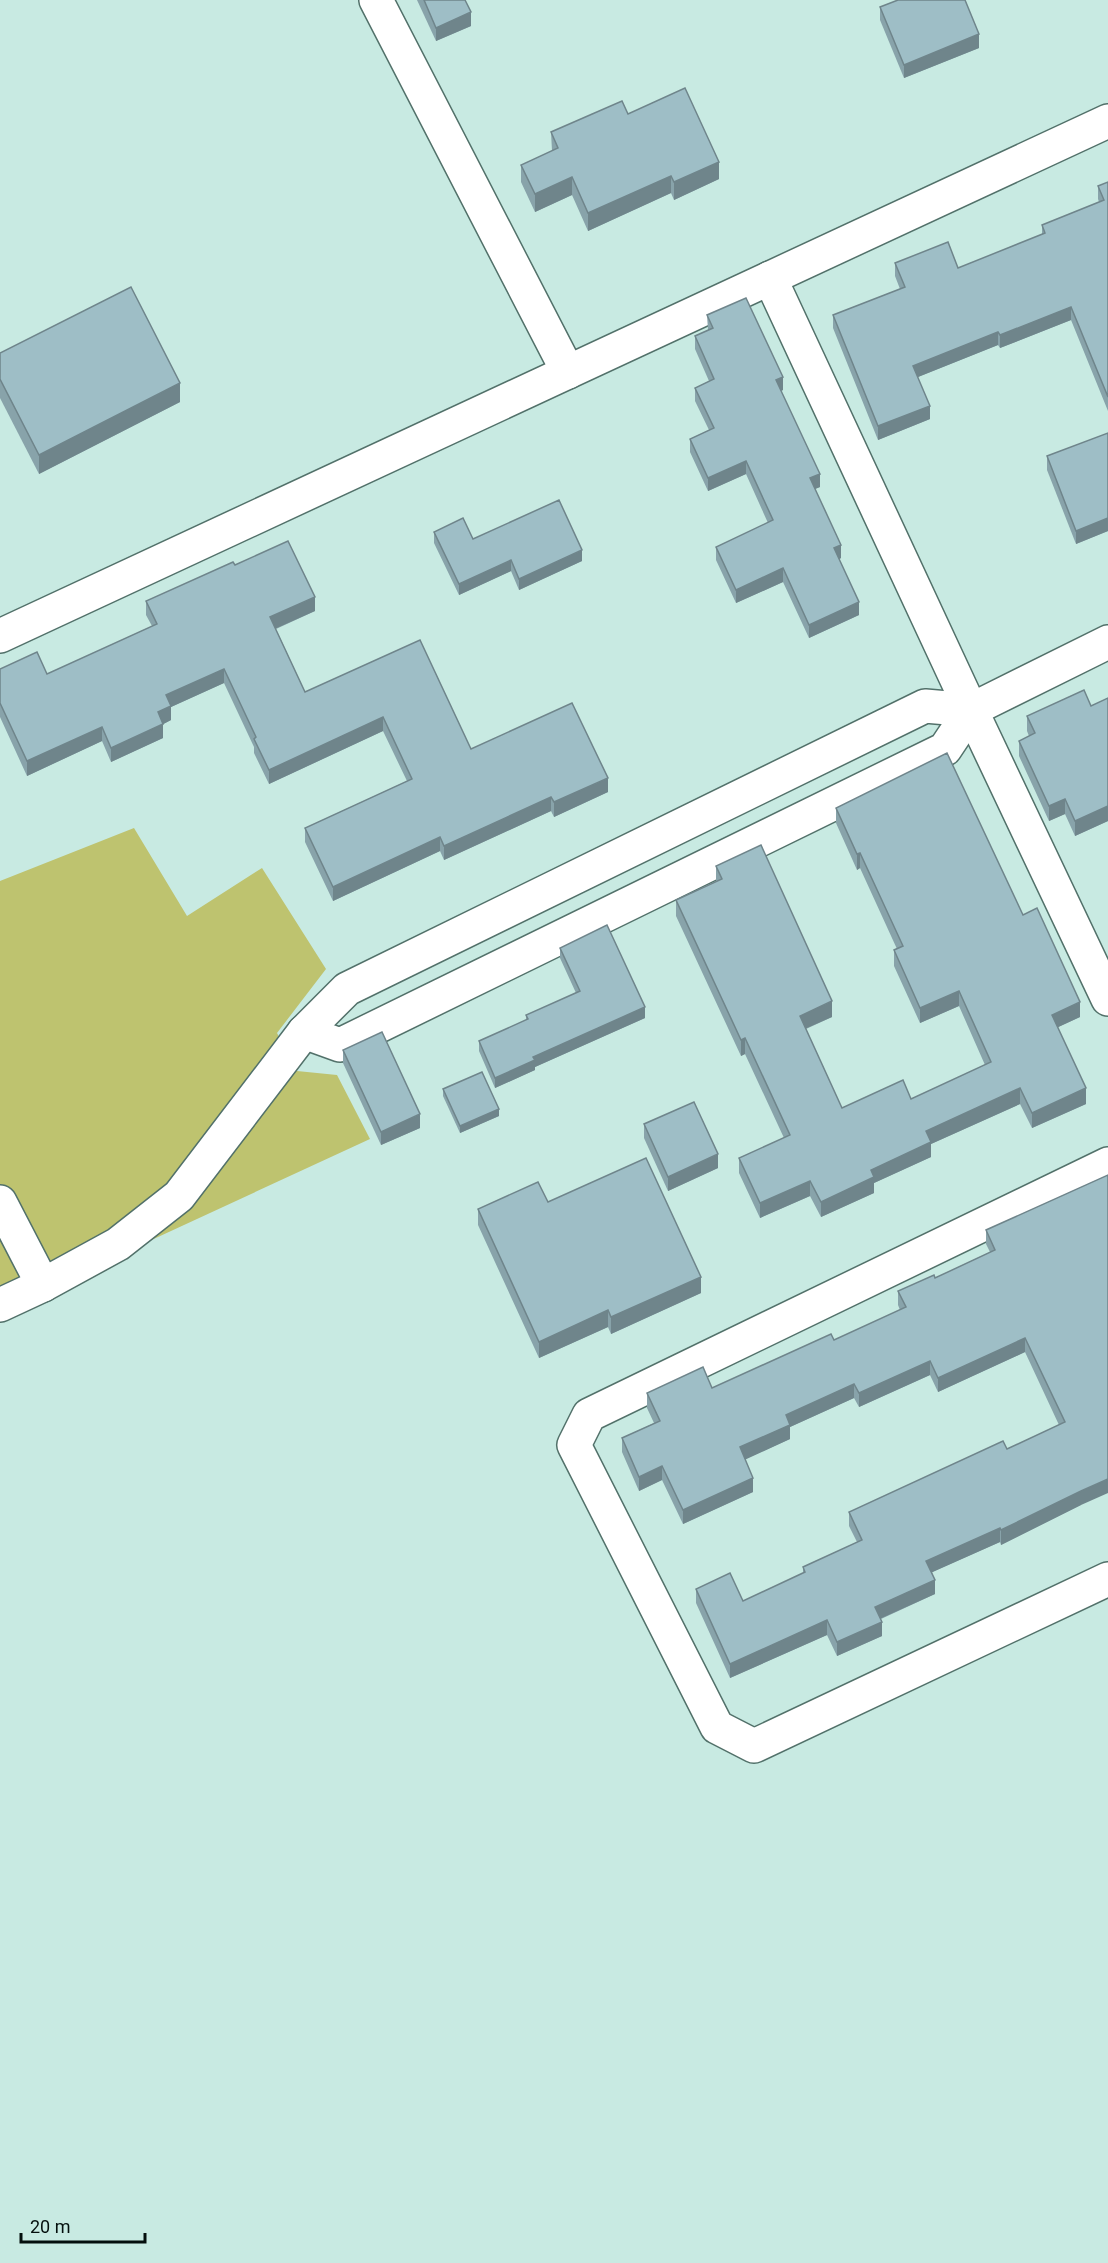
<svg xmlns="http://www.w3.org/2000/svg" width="1108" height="2263" font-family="Roboto,sans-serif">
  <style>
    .green { fill: #bec36f }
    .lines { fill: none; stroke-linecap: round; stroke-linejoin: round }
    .minor-casing { stroke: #52716a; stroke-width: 36 }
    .minor { stroke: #fff; stroke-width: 33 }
    .wall { fill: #88a3aa }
    .shaded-wall { fill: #6f858b }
    .building { fill: #9ebec6; stroke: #6f858b; stroke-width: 1.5 }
  </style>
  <rect width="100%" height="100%" fill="#c8eae2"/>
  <path class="green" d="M134,828L187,916L262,868L326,969L277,1033L297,1071L337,1075L370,1139L0,1310V881Z"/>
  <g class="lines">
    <g class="minor-casing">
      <g id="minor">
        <path d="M376,0L568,372"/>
        <path d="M770,278L971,710L1108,999"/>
        <path d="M0,636L1108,121"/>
        <path d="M304,1032L340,1045L945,749L971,710L1108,642"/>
        <path d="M1108,1164L589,1415L574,1445L717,1727L754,1746L1108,1579"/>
        <path d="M0,1202L43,1285"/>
        <path d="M0,1305L43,1285L118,1244L179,1196L304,1032L347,989L925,706L971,710"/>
      </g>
    </g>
    <use href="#minor" class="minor"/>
  </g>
  <g class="wall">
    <path d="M417,0H465L471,26L436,41Z"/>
    <path d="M880,7L979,48L904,78L880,20Z"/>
    <path d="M628,114L719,179L674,200L671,193L588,231L572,195L535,212L521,182V165L552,151L551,132Z"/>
    <path d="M1108,182V411L1071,320L1000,348L998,345L918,377L930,419L878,440L833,328V315L900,289L895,276V263L958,268L1042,235V225L1099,202L1098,199V186Z"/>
    <path d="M707,315L783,390L781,391L820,487L815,489L841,558L839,559L859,615L809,638L783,582L736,603L716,560V547L768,523L746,474L708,491L690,452V439L709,430L695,401V388L709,381L695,349V336L708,330Z"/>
    <path d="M0,353L180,402L39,474L0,398Z"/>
    <path d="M1108,433V531L1076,544L1047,470V456Z"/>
    <path d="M434,532L473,539L582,561L519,590L511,571L459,595L434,543Z"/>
    <path d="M235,565L315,611L276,629L305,692L420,640L471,749L608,792L554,817L551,811L444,860L440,851L333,901L305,842V828L407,781L383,731L269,784L254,753V747L224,683L171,707V720L163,724V738L111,762L102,741L27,776L0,717V669L47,674L152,626L146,615V601Z"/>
    <path d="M1108,698V821L1075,836L1065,814L1049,821L1019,756V741L1029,736L1027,731V716L1091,706Z"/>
    <path d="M836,808L1023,915L1080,1017L1058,1027L1086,1104L1032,1128L1020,1104L931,1144V1157L874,1183V1193L821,1217L810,1196L760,1218L739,1173V1158L784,1138L745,1054L741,1056L676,916V900L716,882V866L832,1017L806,1029L842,1108L911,1099L985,1065L959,1006L920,1023L894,966V950L897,949L860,868L857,870L836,823Z"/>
    <path d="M560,948L645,1018L535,1067V1070L495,1088L479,1051V1041L526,1020V1015L576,993L560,958Z"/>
    <path d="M343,1050L420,1128L381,1145L343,1063Z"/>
    <path d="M443,1089L499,1116L460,1133L443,1096Z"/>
    <path d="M644,1124L718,1168L668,1191L644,1138Z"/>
    <path d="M1108,1175L1081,1505L1001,1545L1000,1542L932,1572L935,1594L881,1619L882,1636L837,1656L827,1635L730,1678L696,1603V1589L743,1601L803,1574V1567L857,1542L849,1526V1512L1007,1449L1059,1425L1025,1352L938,1392L930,1375L859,1407L854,1398L790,1427V1439L745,1459L753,1492L683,1524L662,1480L639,1491L622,1452V1438L654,1423L647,1408V1393L712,1388L834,1340L900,1310L898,1305V1291L935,1278L990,1252L986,1244V1230Z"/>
    <path d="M548,1202L701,1293L611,1334L608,1327L539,1358L478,1225V1209Z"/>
  </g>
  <g class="shaded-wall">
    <path d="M471,12V26L436,41V28Z"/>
    <path d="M979,34V48L904,78V65Z"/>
    <path d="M719,162V179L674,200V182Z"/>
    <path d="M671,176V193L588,231V213Z"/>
    <path d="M572,177V195L535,212V194Z"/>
    <path d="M1071,307V320L1000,348V335Z"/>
    <path d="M998,332V345L913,379V366Z"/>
    <path d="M783,377V390L776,393V380Z"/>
    <path d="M180,383V402L39,474V455Z"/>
    <path d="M930,406V419L878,440V426Z"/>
    <path d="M746,461V474L708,491V478Z"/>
    <path d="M820,474V487L810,491V478Z"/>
    <path d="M1108,518V531L1076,544V531Z"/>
    <path d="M841,545V558L834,562V548Z"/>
    <path d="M582,550V561L519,590V579Z"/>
    <path d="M511,560V571L459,595V584Z"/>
    <path d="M783,568V582L736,603V590Z"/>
    <path d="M315,597V611L270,631V617Z"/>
    <path d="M859,602V615L809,638V625Z"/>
    <path d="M224,669V683L171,707V720L158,727V712L166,695Z"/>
    <path d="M383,717V731L269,784V770Z"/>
    <path d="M163,724V738L111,762V748Z"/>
    <path d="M102,727V741L27,776V761Z"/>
    <path d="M608,778V792L554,817V802Z"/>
    <path d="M551,797V811L444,860V846Z"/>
    <path d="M1065,799V814L1049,821V806Z"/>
    <path d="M1108,806V821L1075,836V821Z"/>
    <path d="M440,837V851L333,901V887Z"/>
    <path d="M860,853V868L857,870V854Z"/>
    <path d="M959,991V1006L920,1023V1008Z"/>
    <path d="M832,1001V1017L800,1031V1016Z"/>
    <path d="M1080,1002V1017L1052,1030V1015Z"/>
    <path d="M645,1007V1018L535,1067V1070L495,1088V1078L533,1057Z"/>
    <path d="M745,1038V1054L741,1056V1040Z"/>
    <path d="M1020,1088V1104L931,1144V1157L874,1183V1193L821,1217V1202L871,1170L926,1131Z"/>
    <path d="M1086,1088V1104L1032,1128V1113Z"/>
    <path d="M499,1109V1116L460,1133V1126Z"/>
    <path d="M420,1114V1128L381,1145V1132Z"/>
    <path d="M718,1154V1168L668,1191V1177Z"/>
    <path d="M810,1181V1196L760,1218V1203Z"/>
    <path d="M701,1277V1293L611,1334V1317Z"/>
    <path d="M608,1310V1327L539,1358V1342Z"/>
    <path d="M1025,1338V1352L938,1392V1378Z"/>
    <path d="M930,1361V1375L859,1407V1393Z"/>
    <path d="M854,1384V1398L790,1427V1439L740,1462V1447L786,1415Z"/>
    <path d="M662,1466V1480L639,1491V1477Z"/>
    <path d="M753,1478V1492L683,1524V1510Z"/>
    <path d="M1108,1479V1493L1081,1505L1001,1545V1530L1081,1491Z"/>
    <path d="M1000,1528V1542L926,1575V1561Z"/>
    <path d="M935,1580V1594L875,1621V1607Z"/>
    <path d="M827,1620V1635L730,1678V1664Z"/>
    <path d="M882,1622V1636L837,1656V1642Z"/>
  </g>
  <g class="building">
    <path d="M424,0H465L471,12L436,28Z"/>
    <path d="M898,0H965L979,34L904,65L880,7Z"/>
    <path d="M685,88L719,162L674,182L671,176L588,213L572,177L535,194L521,165L558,148L551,132L622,101L628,114Z"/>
    <path d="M1108,182V397L1071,307L1000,335L998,332L913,366L930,406L878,426L833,315L905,287L895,263L948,242L958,268L1045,233L1042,225L1104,200L1098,186Z"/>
    <path d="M131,287L180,383L39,455L0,379V353Z"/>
    <path d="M746,298L783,377L776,380L820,474L810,478L841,545L834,548L859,602L809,625L783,568L736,590L716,547L773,520L746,461L708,478L690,439L714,428L695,388L714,379L695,336L713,328L707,315Z"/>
    <path d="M1108,433V518L1076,531L1047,456Z"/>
    <path d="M559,500L582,550L519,579L511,560L459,584L434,532L463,518L473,539Z"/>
    <path d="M288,541L315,597L270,617L305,692L420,640L471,749L572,703L608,778L554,802L551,797L444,846L440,837L333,887L305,828L412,779L383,717L269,770L254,739L256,737L224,669L166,695L171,706L158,712L163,724L111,748L102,727L27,761L0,703V669L37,652L47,674L157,624L146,601L233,562L235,565Z"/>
    <path d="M1084,690L1091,706L1108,698V806L1075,821L1065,799L1049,806L1019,741L1035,733L1027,716Z"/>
    <path d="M947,753L1023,915L1037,908L1080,1002L1052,1015L1086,1088L1032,1113L1020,1088L926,1131L931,1142L871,1170L874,1177L821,1202L810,1181L760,1203L739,1158L790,1135L745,1038L741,1040L676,900L722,879L716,866L761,845L832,1001L800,1016L842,1108L903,1080L911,1099L991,1062L959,991L920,1008L894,950L903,946L860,853L857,854L836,808Z"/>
    <path d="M607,925L645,1007L533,1057L535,1060L495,1078L479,1041L528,1019L526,1015L580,991L560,948Z"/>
    <path d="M382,1032L420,1114L381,1132L343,1050Z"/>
    <path d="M482,1072L499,1109L460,1126L443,1089Z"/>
    <path d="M694,1102L718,1154L668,1177L644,1124Z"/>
    <path d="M646,1158L701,1277L611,1317L608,1310L539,1342L478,1209L538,1182L548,1202Z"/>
    <path d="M1108,1175V1479L1081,1491L1001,1530L1000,1528L926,1561L935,1580L875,1607L882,1622L837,1642L827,1620L730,1664L696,1589L730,1573L743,1601L805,1572L803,1567L862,1540L849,1512L1003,1441L1007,1449L1065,1422L1025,1338L938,1378L930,1361L859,1393L854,1384L786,1415L790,1425L740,1447L753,1478L683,1510L662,1466L639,1477L622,1438L660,1421L647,1393L703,1367L712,1388L831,1334L834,1340L906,1307L898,1291L934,1275L935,1278L995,1250L986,1230Z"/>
  </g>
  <path d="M21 2233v9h124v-9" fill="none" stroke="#040f0d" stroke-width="3"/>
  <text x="30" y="2233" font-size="18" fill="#040f0d" stroke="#c8eae2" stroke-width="4.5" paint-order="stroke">20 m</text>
</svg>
